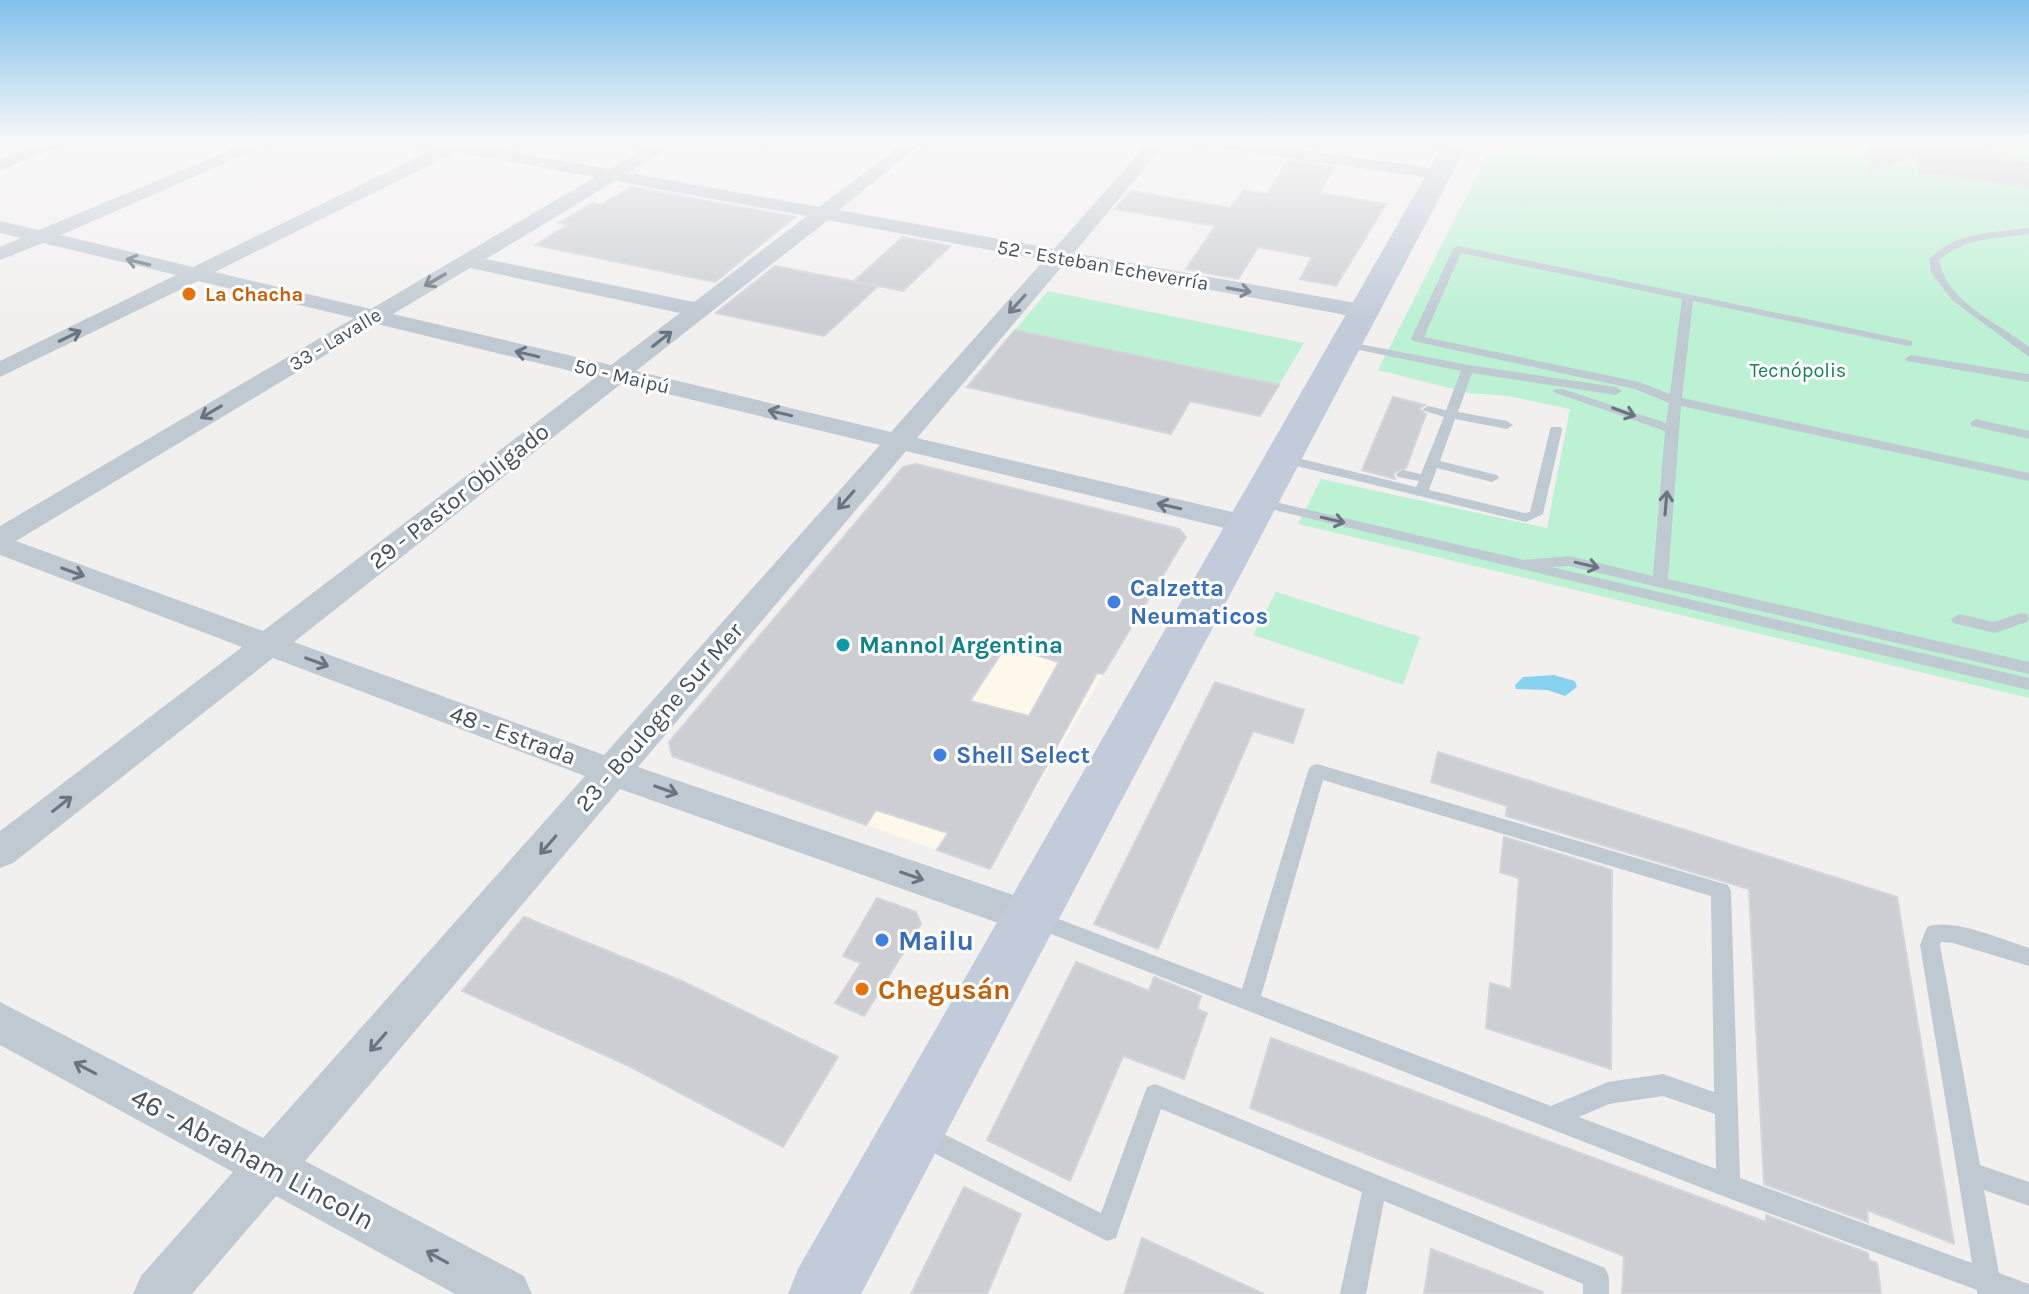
<svg xmlns="http://www.w3.org/2000/svg" width="2029" height="1294" font-family="Karla,sans-serif">
  <style>
    .commercial { fill: #fdf8e9 }
    .green { fill: #bcf1d4 }
    .water { fill: #88d2ef }
    .building { fill: #ccced4; stroke: #d3d5db; stroke-width: 2; fill-rule: evenodd }
    .lines { fill: none; stroke-linecap: round; stroke-linejoin: round }
    .service { fill: #bfc9d2; fill-rule: evenodd }
    .minor { fill: #bfc9d2; fill-rule: evenodd }
    .secondary { fill: #c1cbd9; fill-rule: evenodd }
    .oneway { stroke: #6b7581 }
    .food-dot { fill: #e8710a; stroke: #fff; stroke-width: 3 }
    .shop-dot { fill: #3f7fe0; stroke: #fff; stroke-width: 3 }
    .culture-dot { fill: #0f9aa8; stroke: #fff; stroke-width: 3 }
    .labels { text-anchor: middle; stroke-width: 6; stroke-linejoin: round; paint-order: stroke }
    .far-street-label { font-size: 20px; fill: #47515e; stroke: #fff }
    .far-food-label { font-size: 20px; font-weight: bold; fill: #c56008; stroke: #fff; text-anchor: start }
    .far-park-label { font-size: 20px; fill: #148253; stroke: #fff }
    .street-label { font-size: 24px; fill: #47515e; stroke: #fff }
    .shop-label { font-size: 24px; font-weight: bold; fill: #366cbe; stroke: #fff; text-anchor: start }
    .culture-label { font-size: 24px; font-weight: bold; fill: #0d838f; stroke: #fff; text-anchor: start }
    .near-shop-label { font-size: 28px; font-weight: bold; fill: #366cbe; stroke: #fff; text-anchor: start }
    .near-food-label { font-size: 28px; font-weight: bold; fill: #c56008; stroke: #fff; text-anchor: start }
    .near-street-label { font-size: 28px; fill: #47515e; stroke: #fff }
  </style>
  <rect width="100%" height="100%" fill="#f2efef"/>
  <path class="commercial" d="M946,629L1103,674L990,869L866,825Z"/>
  <g class="green">
    <path d="M1495,140H2029V698L1298,524L1321,479L1547,528L1570,409L1508,396L1469,393L1378,370Z"/>
    <path d="M1048,291L1304,343L1279,385L1015,330Z"/>
    <path d="M1276,592L1420,637L1403,685L1253,635Z"/>
  </g>
  <path class="water" d="M1554,675L1575,681L1577,687L1565,696L1547,690L1516,689L1515,685L1523,677Z"/>
  <g class="building">
    <path d="M1871,140H1989L1993,154L2007,161L2029,163V187L1920,172L1918,153L1868,174Z"/>
    <path d="M1288,161L1334,167L1319,193L1386,204L1336,286L1300,279L1312,257L1258,247L1238,279L1186,269L1215,226L1115,209L1131,191L1230,208L1244,190L1267,194Z"/>
    <path d="M631,187L795,217L715,282L535,245L568,225L559,223L592,203L601,205Z"/>
    <path d="M903,237L950,246L903,291L854,281Z"/>
    <path d="M775,266L878,286L824,336L716,313Z"/>
    <path d="M1015,330L1279,385L1260,416L1190,401L1171,434L967,387Z"/>
    <path d="M1393,397L1425,405L1419,409L1426,414L1406,468L1393,473L1395,479L1362,470Z"/>
    <path d="M916,464L1179,529L1186,537L1103,674L1097,673L990,869L937,850L948,833L876,810L866,825L672,756L669,742L903,467ZM1006,646L1059,662L1029,716L970,701Z"/>
    <path d="M1215,682L1304,710L1293,743L1253,731L1158,949L1094,924Z"/>
    <path d="M1438,752L1897,897L1954,1244L1867,1210L1868,1222L1764,1184L1749,889L1506,816L1507,806L1431,782Z"/>
    <path d="M1504,837L1612,870L1611,1069L1486,1028L1490,983L1511,989L1519,878L1500,872Z"/>
    <path d="M877,898L916,912L921,924L864,1016L835,1003L861,963L843,956Z"/>
    <path d="M524,917L682,981L838,1057L783,1147L629,1066L462,991Z"/>
    <path d="M1076,962L1149,991L1154,977L1201,996L1197,1009L1207,1013L1184,1079L1123,1056L1070,1181L987,1140Z"/>
    <path d="M1271,1038L1766,1222V1215L1868,1253L1869,1260L1877,1263L1881,1294H1622L1624,1256L1250,1108Z"/>
    <path d="M964,1187L1021,1214L987,1294H911Z"/>
    <path d="M1142,1238L1264,1294H1124Z"/>
    <path d="M1431,1249L1543,1292L1542,1294H1424Z"/>
  </g>
  <g class="lines">
    <g class="service">
      <path d="M2029,228V234C1993,239 1968,237 1939,260C1946,302 1999,323 2029,347V357L1952,300L1931,272L1929,259C1957,231 1992,233 2029,228Z"/>
      <path d="M1458,246L1912,341V345L1908,346L1693,301L1682,398L2029,473V481L1681,406L1668,579L2029,662V674L1569,566L1551,567L2029,678V690L1253,505L1251,502L1258,498L1524,560L1569,556L1653,576L1665,431L1553,392L1555,389H1563L1666,423L1669,403L1635,389L1413,341L1411,339L1453,249ZM1461,253L1682,299L1670,394L1639,382L1424,337Z"/>
      <path d="M1344,341L1468,365L1616,387L1622,391L1616,395L1472,373L1458,412L1507,421L1513,425L1507,429L1455,419L1440,461L1497,475L1499,478L1492,482L1437,468L1429,490L1525,513L1530,512L1550,430L1551,427H1561L1562,430L1543,514L1526,522L1276,461L1274,458L1281,454L1416,487L1419,481L1398,477L1396,474L1403,470L1421,474L1444,417L1422,410L1428,406L1446,410L1461,371L1340,346L1338,344Z"/>
      <path d="M1911,355L2029,374V382L1907,361L1905,359Z"/>
      <path d="M1976,419L2029,431V439L1972,426L1970,423Z"/>
      <path d="M2021,613L2027,614L2029,618L2027,622L1995,633L1953,623L1951,619L1959,614L1994,622Z"/>
      <path d="M1317,764L1728,885L1731,891L1740,1178L1972,1263L1920,945L1927,927C1952,917 2003,940 2029,948V966L1953,943L1941,942L1940,945L1980,1165L2029,1182V1206L1984,1190L1999,1273L2029,1284V1294H1977V1290L1728,1198L1028,925L1025,919L1028,913L1035,910L1242,989L1308,771L1311,766ZM1323,780L1711,896L1714,1092L1663,1074L1608,1082L1551,1106L1261,996ZM1663,1096L1715,1114L1716,1169L1579,1117L1609,1104Z"/>
      <path d="M1155,1084L1605,1268L1609,1277V1294H1583V1284L1384,1201L1366,1294H1340L1362,1192L1161,1109L1119,1229L1116,1238L1107,1241L912,1142L908,1134L912,1126L920,1122L1101,1213L1144,1095L1147,1087Z"/>
    </g>
    <g class="minor">
      <path d="M52,140H76L0,170V159Z"/>
      <path d="M255,140H278L61,235L193,267L436,148L413,144L411,140H466L468,144L609,169L659,140H679L629,173L819,207L908,140H926L839,210L1054,249L1151,140H1168L1074,253L1362,304L1373,311L1362,318L1065,263L917,438L1245,515L1255,518L1259,524L1255,530L1245,533L906,451L638,767L1043,905L1049,917L1043,929L1029,934L620,789L305,1161L524,1276L532,1294H455L276,1196L192,1294H133L141,1276L233,1172L0,1045V1002L263,1138L585,776L273,658L13,863L0,868V831L242,647L0,555V526L354,318L198,281L0,377V361L176,275L43,243L0,260V247L21,238L0,233V221L39,230ZM456,152L595,177L371,309L215,272ZM615,181L807,216L694,302L486,259ZM828,220L1044,260L891,432L636,371ZM470,268L680,313L611,365L393,314ZM377,324L596,377L263,631L16,541ZM622,383L880,445L604,755L294,642Z"/>
      <path d="M1188,140H1232L1439,169L1448,174L1439,179L1197,145Z"/>
    </g>
    <path class="secondary" d="M1446,140H1470L861,1294H788L798,1269Z"/>
  </g>
  <defs><path id="oneway-shaft" d="M-6 0H5M1.5-3L5.5 0L1.5 3" fill="none" stroke-width="1.6" stroke-linecap="round" stroke-linejoin="round" transform="scale(2)"/></defs>
  <g class="oneway">
    <use href="#oneway-shaft" transform="translate(138 262) rotate(-166)"/>
    <use href="#oneway-shaft" transform="translate(435 280) rotate(150)"/>
    <use href="#oneway-shaft" transform="translate(1239 290) rotate(10)"/>
    <use href="#oneway-shaft" transform="translate(1017 304) rotate(132)"/>
    <use href="#oneway-shaft" transform="translate(70 336) rotate(-26)"/>
    <use href="#oneway-shaft" transform="translate(662 339) rotate(-38)"/>
    <use href="#oneway-shaft" transform="translate(527 354) rotate(-167)"/>
    <use href="#oneway-shaft" transform="translate(211 412) rotate(149)"/>
    <use href="#oneway-shaft" transform="translate(1624 412) rotate(20)"/>
    <use href="#oneway-shaft" transform="translate(780 413) rotate(-167)"/>
    <use href="#oneway-shaft" transform="translate(846 500) rotate(131)"/>
    <use href="#oneway-shaft" transform="translate(1666 503) rotate(-85)"/>
    <use href="#oneway-shaft" transform="translate(1169 506) rotate(-167)"/>
    <use href="#oneway-shaft" transform="translate(1333 520) rotate(13)"/>
    <use href="#oneway-shaft" transform="translate(1587 565) rotate(13)"/>
    <use href="#oneway-shaft" transform="translate(73 572) rotate(20)"/>
    <use href="#oneway-shaft" transform="translate(317 662) rotate(20)"/>
    <use href="#oneway-shaft" transform="translate(666 790) rotate(19)"/>
    <use href="#oneway-shaft" transform="translate(62 804) rotate(-38)"/>
    <use href="#oneway-shaft" transform="translate(548 845) rotate(131)"/>
    <use href="#oneway-shaft" transform="translate(912 876) rotate(19)"/>
    <use href="#oneway-shaft" transform="translate(378 1042) rotate(131)"/>
    <use href="#oneway-shaft" transform="translate(85 1068) rotate(-152)"/>
    <use href="#oneway-shaft" transform="translate(437 1257) rotate(-151)"/>
  </g>
  <linearGradient id="sky" x2="0" y2="1"><stop stop-color="#81c0eb"/><stop offset="0.44" stop-color="#f9f8f8"/><stop offset="1" stop-color="#f9f8f8" stop-opacity="0"/></linearGradient>
  <rect width="2029" height="321" fill="url(#sky)"/>
  <g class="food-dot">
    <circle cx="189" cy="294" r="8"/>
    <circle cx="862" cy="989" r="8"/>
  </g>
  <g class="shop-dot">
    <circle cx="1114" cy="602" r="8"/>
    <circle cx="940" cy="755" r="8"/>
    <circle cx="882" cy="940" r="8"/>
  </g>
  <circle class="culture-dot" cx="843" cy="645" r="8"/>
  <g class="labels">
    <g class="far-street-label">
      <text transform="translate(1103 265) rotate(10)" y="7">52 - Esteban Echeverría</text>
      <text transform="translate(335 339) rotate(-31)" y="7">33 - Lavalle</text>
      <text transform="translate(622 376) rotate(13)" y="7">50 - Maipú</text>
    </g>
    <g class="far-food-label">
      <text x="205" y="301">La Chacha</text>
    </g>
    <g class="far-park-label">
      <text x="1798" y="377">Tecnópolis</text>
    </g>
    <g class="street-label">
      <text transform="translate(459 496) rotate(-38)" y="8">29 - Pastor Obligado</text>
      <text transform="translate(659 717) rotate(-49)" y="8">23 - Boulogne Sur Mer</text>
      <text transform="translate(513 735) rotate(20)" y="8">48 - Estrada</text>
    </g>
    <g class="shop-label">
      <text x="1130" y="596">Calzetta<tspan x="1130" dy="28">Neumaticos</tspan></text>
      <text x="956" y="763">Shell Select</text>
    </g>
    <g class="culture-label">
      <text x="859" y="653">Mannol Argentina</text>
    </g>
    <g class="near-shop-label">
      <text x="898" y="950">Mailu</text>
    </g>
    <g class="near-food-label">
      <text x="878" y="999">Chegusán</text>
    </g>
    <g class="near-street-label">
      <text transform="translate(253 1158) rotate(28)" y="10">46 - Abraham Lincoln</text>
    </g>
  </g>
</svg>
